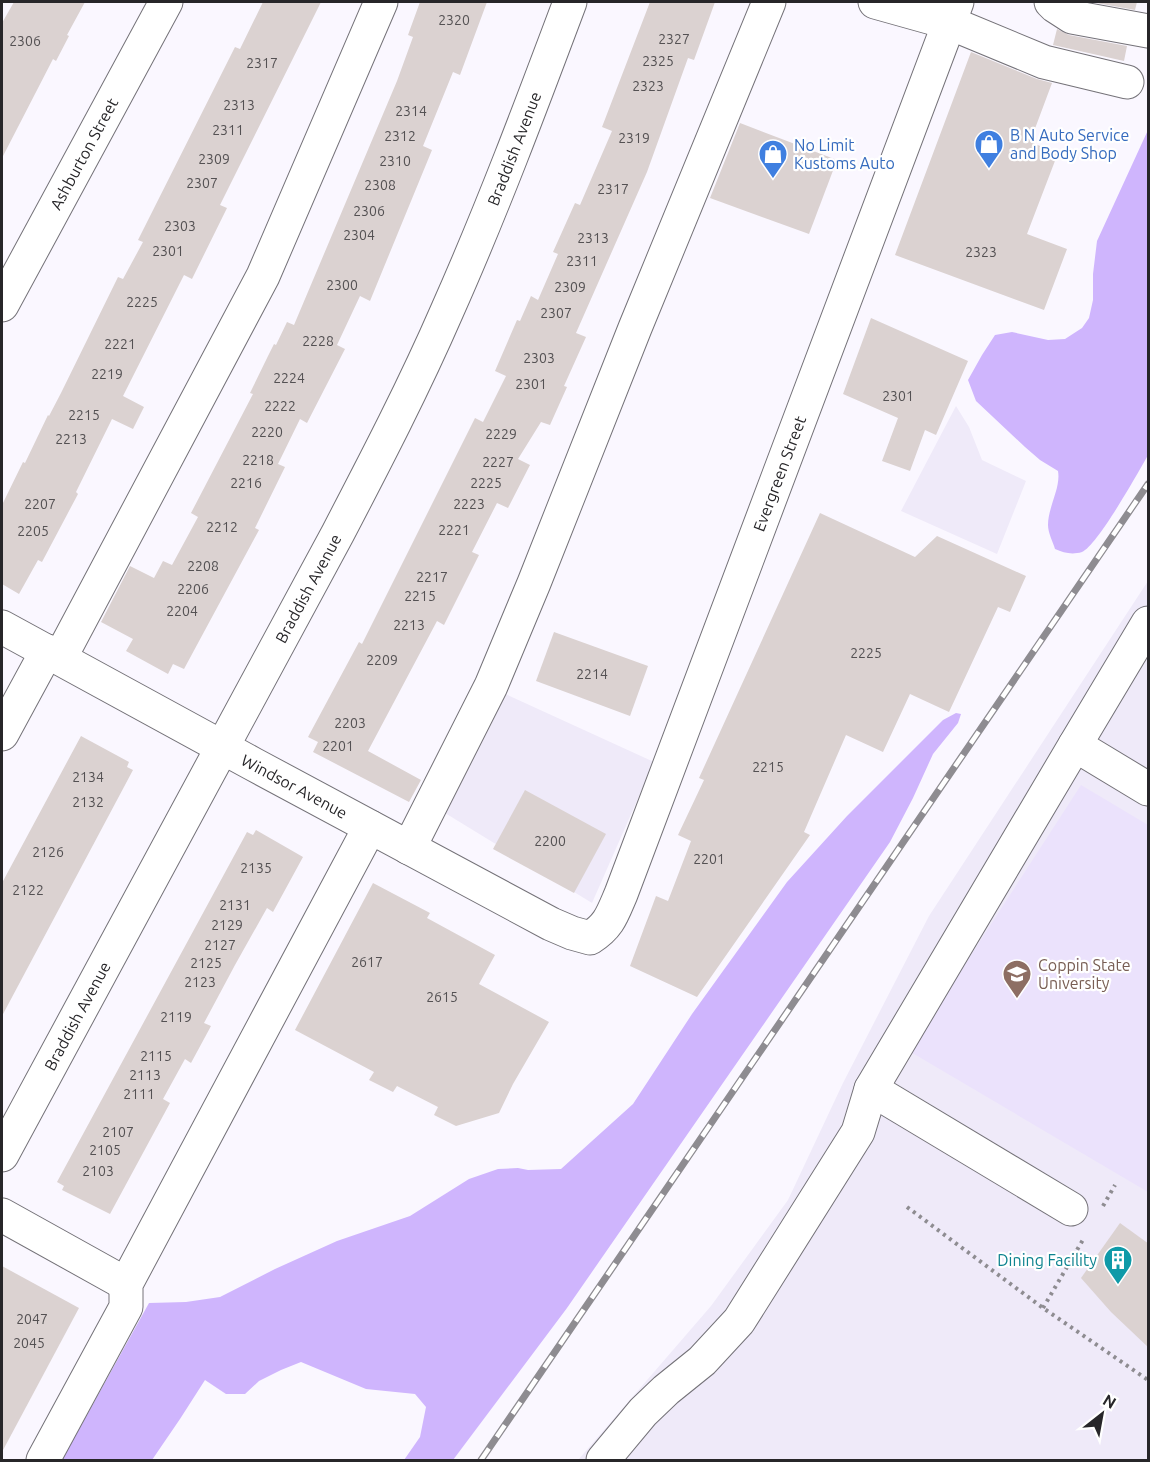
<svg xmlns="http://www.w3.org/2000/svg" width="1150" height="1462" font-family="Ubuntu,sans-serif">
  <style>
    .built { fill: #efeaf9 }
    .green { fill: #ebe2fc }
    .forest { fill: #cfb5fd }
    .building { fill: #dbd2d1 }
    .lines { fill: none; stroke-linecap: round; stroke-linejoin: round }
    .minor-casing { stroke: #747278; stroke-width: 35 }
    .path { stroke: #8e8c91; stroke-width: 4; stroke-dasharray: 3 4.5; stroke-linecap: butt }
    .minor { stroke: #fff; stroke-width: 33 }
    .rail-casing { stroke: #8e8c91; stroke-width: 7 }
    .rail { stroke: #fff; stroke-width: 4.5; stroke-dasharray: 14; stroke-linecap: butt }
    .labels { text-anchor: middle; stroke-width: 4.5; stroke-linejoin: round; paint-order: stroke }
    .number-label { font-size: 14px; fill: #545153 }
    .shop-label { font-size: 16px; fill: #366cbe; stroke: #fff; text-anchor: start }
    .street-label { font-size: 16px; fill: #272629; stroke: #fff }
    .education-label { font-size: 16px; fill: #785e54; stroke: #fff; text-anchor: start }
    .culture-label { font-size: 16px; fill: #0d838f; stroke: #fff; text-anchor: end }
  </style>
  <rect width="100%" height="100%" fill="#faf7ff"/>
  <g class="built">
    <path d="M956,406L969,427L982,460L1026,481L997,554L901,511Z"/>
    <path d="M1148,581V1460H578L711,1306L788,1200L843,1083L929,916Z"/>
    <path d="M501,692L654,762L592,903L445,813Z"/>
  </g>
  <path class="green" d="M1081,785L1148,825V1192L909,1051Z"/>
  <g class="forest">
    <path d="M1148,130V455C1138,473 1097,546 1082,552C1072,555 1064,553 1055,549C1053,542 1048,533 1048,525C1048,507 1061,488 1058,471L1040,460L1025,447L976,401L968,380L982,355L995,335L1012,332L1048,340L1065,339L1082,328L1089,318L1093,300V274L1097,241Z"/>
    <path d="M956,713L961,714L958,723L933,754L913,798L890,842L567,1308L453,1460H404L420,1437L426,1407L415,1394L366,1389L301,1362L281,1370L259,1381L245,1394H226L205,1380L180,1419L152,1460H62L149,1303L186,1302L220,1297L275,1269L337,1241L410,1216L469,1179L498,1169L518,1168L528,1170L561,1169L633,1104L692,1014L787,882L847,816L943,720Z"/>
  </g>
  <g class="building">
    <path d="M14,2H85L67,35L69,36L56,61L53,59L2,158V23Z"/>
    <path d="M263,2H321L220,205L227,208L192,279L184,275L123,396L144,407L133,429L112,419L76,492L78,494L42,562L38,560L19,594L2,584V505L23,462L25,463L48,415L49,416L61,393L118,277L123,279L143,242L138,240L235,47L240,49Z"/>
    <path d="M420,2H487L460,75L453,72L423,146L432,150L370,301L360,296L337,345L345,349L307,423L300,419L278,464L285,467L255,528L259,530L184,669L173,664L168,674L126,651L133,639L101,622L130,566L154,578L163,561L172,565L198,517L191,513L253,394L250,393L268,356L274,344L276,345L287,322L294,325L397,81L413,37L408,35Z"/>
    <path d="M650,2H715L694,60L688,58L647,172L576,333L586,337L564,386L567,387L550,425L541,422L518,459L530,465L508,508L497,503L472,552L479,555L444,625L437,621L368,751L421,780L409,802L313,752L318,742L308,737L359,642L362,644L475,418L483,422L506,376L495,371L517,320L520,321L531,296L538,300L558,254L553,252L575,203L580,205L612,131L602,127Z"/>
    <path d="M1091,2H1137L1135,10Z"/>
    <path d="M1057,29L1069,35L1127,46L1124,61L1053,45Z"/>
    <path d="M971,52L1037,79L1052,83L1030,142L1058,153L1027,234L1067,249L1044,310L895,255Z"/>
    <path d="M740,123L837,160L809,234L710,198Z"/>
    <path d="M871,318L968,361L936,435L925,430L910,471L882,461L898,418L843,394Z"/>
    <path d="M820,513L915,557L937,536L1026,576L1010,612L998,607L949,712L910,694L883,752L846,735L804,832L810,835L697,997L630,966L656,896L668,901L691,841L678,835L704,780L699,778Z"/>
    <path d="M554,632L648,666L630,716L536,681Z"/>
    <path d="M81,736L129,762L127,767L133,770L2,1016V883Z"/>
    <path d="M525,790L606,834L574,893L493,849Z"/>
    <path d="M256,830L303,857L273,912L267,908L235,965L204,1023L211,1026L191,1063L185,1059L163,1099L170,1103L110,1214L62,1190L64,1186L57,1182L247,832L253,835Z"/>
    <path d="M373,883L430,913L427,918L495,955L479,984L549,1022L513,1084L499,1113L456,1126L434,1115L438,1107L397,1086L393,1092L369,1080L374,1072L295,1030Z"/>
    <path d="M1120,1223L1149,1244V1348L1111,1312L1081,1278Z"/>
    <path d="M2,1266L79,1308L2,1452Z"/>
  </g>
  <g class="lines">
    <g class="minor-casing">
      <g id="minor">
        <path d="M875,2L950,23L1044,62L1127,82"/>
        <path d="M1051,2L1055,6L1072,17L1148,31"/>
        <path id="s1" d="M2,305L166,2"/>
        <path id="s2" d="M2,627L253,764L551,924L572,933L590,938C609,926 612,915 621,894L957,2"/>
        <path d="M60,658L263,276L381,2"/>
        <path d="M2,734L47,651"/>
        <path d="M1075,745L1148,789"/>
        <path d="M409,848L491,686L534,583L635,328L769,2"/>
        <path d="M871,1089L1071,1209"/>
        <path id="s3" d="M2,1155L338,533C376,460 414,387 447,311C492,210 531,106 570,2"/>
        <path d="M2,1215L126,1284"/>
        <path d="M43,1460L126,1307V1284L370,827"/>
        <path d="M603,1460L643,1412L666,1390L702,1361L739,1321L858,1132L871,1089L1075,745L1148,623"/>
      </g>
    </g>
    <g class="path">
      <path d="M1103,1206L1115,1185"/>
      <path d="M907,1207L1043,1308L1148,1380"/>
      <path d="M1043,1308L1084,1238"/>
    </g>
    <use href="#minor" class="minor"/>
    <g class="rail-casing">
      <path id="rail" d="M481,1460L1148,484"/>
    </g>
    <use href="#rail" class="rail"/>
  </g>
  <defs>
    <g id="shop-pin" transform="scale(1.5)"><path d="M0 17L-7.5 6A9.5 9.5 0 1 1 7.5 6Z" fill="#3f7fe0" stroke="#fff"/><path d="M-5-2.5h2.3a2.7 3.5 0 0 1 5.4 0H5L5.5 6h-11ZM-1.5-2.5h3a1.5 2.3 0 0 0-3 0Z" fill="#fff"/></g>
    <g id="university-pin" transform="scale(1.5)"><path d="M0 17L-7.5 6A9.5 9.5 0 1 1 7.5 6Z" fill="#8d6e63" stroke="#fff"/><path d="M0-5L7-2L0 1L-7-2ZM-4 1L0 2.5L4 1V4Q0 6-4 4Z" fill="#fff"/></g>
    <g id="building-pin" transform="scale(1.5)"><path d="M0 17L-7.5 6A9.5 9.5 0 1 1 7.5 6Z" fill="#0f9aa8" stroke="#fff"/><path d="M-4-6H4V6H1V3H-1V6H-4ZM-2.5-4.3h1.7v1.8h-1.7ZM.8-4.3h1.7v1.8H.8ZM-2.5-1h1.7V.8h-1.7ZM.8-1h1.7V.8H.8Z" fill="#fff"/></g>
  </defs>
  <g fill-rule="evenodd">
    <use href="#shop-pin" x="989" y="144"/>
    <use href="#shop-pin" x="773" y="154"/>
    <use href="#university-pin" x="1017" y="974"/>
    <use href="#building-pin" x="1118" y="1260"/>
  </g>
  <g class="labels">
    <g class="number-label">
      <text x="454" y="25">2320</text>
      <text x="674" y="44">2327</text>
      <text x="25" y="46">2306</text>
      <text x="658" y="66">2325</text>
      <text x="262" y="68">2317</text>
      <text x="648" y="91">2323</text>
      <text x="239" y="110">2313</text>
      <text x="411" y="116">2314</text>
      <text x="228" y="135">2311</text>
      <text x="400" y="141">2312</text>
      <text x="634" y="143">2319</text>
      <text x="214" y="164">2309</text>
      <text x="395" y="166">2310</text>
      <text x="202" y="188">2307</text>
      <text x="380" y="190">2308</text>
      <text x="613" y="194">2317</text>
      <text x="369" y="216">2306</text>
      <text x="180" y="231">2303</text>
      <text x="359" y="240">2304</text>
      <text x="593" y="243">2313</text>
      <text x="168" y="256">2301</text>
      <text x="981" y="257">2323</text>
      <text x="582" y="266">2311</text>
      <text x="342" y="290">2300</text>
      <text x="570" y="292">2309</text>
      <text x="142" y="307">2225</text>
      <text x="556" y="318">2307</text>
      <text x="318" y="346">2228</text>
      <text x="120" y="349">2221</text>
      <text x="539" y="363">2303</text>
      <text x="107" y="379">2219</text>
      <text x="289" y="383">2224</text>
      <text x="531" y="389">2301</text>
      <text x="898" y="401">2301</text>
      <text x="280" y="411">2222</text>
      <text x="84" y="420">2215</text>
      <text x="267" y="437">2220</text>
      <text x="501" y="439">2229</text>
      <text x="71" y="444">2213</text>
      <text x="258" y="465">2218</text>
      <text x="498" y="467">2227</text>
      <text x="246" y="488">2216</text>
      <text x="486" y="488">2225</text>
      <text x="40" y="509">2207</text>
      <text x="469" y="509">2223</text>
      <text x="222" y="532">2212</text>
      <text x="454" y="535">2221</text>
      <text x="33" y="536">2205</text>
      <text x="203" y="571">2208</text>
      <text x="432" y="582">2217</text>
      <text x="193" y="594">2206</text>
      <text x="420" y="601">2215</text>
      <text x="182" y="616">2204</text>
      <text x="409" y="630">2213</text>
      <text x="866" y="658">2225</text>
      <text x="382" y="665">2209</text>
      <text x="592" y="679">2214</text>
      <text x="350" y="728">2203</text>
      <text x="338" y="751">2201</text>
      <text x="768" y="772">2215</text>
      <text x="88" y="782">2134</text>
      <text x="88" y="807">2132</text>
      <text x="550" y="846">2200</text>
      <text x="48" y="857">2126</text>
      <text x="709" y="864">2201</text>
      <text x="256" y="873">2135</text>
      <text x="28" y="895">2122</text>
      <text x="235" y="910">2131</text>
      <text x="227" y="930">2129</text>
      <text x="220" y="950">2127</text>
      <text x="367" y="967">2617</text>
      <text x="206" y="968">2125</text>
      <text x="200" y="987">2123</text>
      <text x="442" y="1002">2615</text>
      <text x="176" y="1022">2119</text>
      <text x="156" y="1061">2115</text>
      <text x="145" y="1080">2113</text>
      <text x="139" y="1099">2111</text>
      <text x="118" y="1137">2107</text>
      <text x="105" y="1155">2105</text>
      <text x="98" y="1176">2103</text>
      <text x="32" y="1324">2047</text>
      <text x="29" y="1348">2045</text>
    </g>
    <g class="shop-label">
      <text x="1010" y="141">B N Auto Service<tspan x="1010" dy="18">and Body Shop</tspan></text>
      <text x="794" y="151">No Limit<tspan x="794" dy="18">Kustoms Auto</tspan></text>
    </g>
    <g class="street-label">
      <text dy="6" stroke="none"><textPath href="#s3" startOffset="1130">Braddish Avenue</textPath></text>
      <text dy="6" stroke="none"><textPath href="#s1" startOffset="172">Ashburton Street</textPath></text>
      <text dy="6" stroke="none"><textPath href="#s2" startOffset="1170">Evergreen Street</textPath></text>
      <text dy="6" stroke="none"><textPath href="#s3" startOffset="644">Braddish Avenue</textPath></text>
      <text dy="6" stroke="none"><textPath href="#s2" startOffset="333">Windsor Avenue</textPath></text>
      <text dy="6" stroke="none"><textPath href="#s3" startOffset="158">Braddish Avenue</textPath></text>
    </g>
    <g class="education-label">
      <text x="1038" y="971">Coppin State<tspan x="1038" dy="18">University</tspan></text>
    </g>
    <g class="culture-label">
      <text x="1097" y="1266">Dining Facility</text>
    </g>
  </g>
  <rect width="1150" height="1462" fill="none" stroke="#272629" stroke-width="6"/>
  <g transform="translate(1102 1414) rotate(31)" stroke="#ffffff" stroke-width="4.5" paint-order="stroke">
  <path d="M0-4.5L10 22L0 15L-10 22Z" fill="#272629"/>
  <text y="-9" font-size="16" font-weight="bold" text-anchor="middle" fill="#272629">N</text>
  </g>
</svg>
